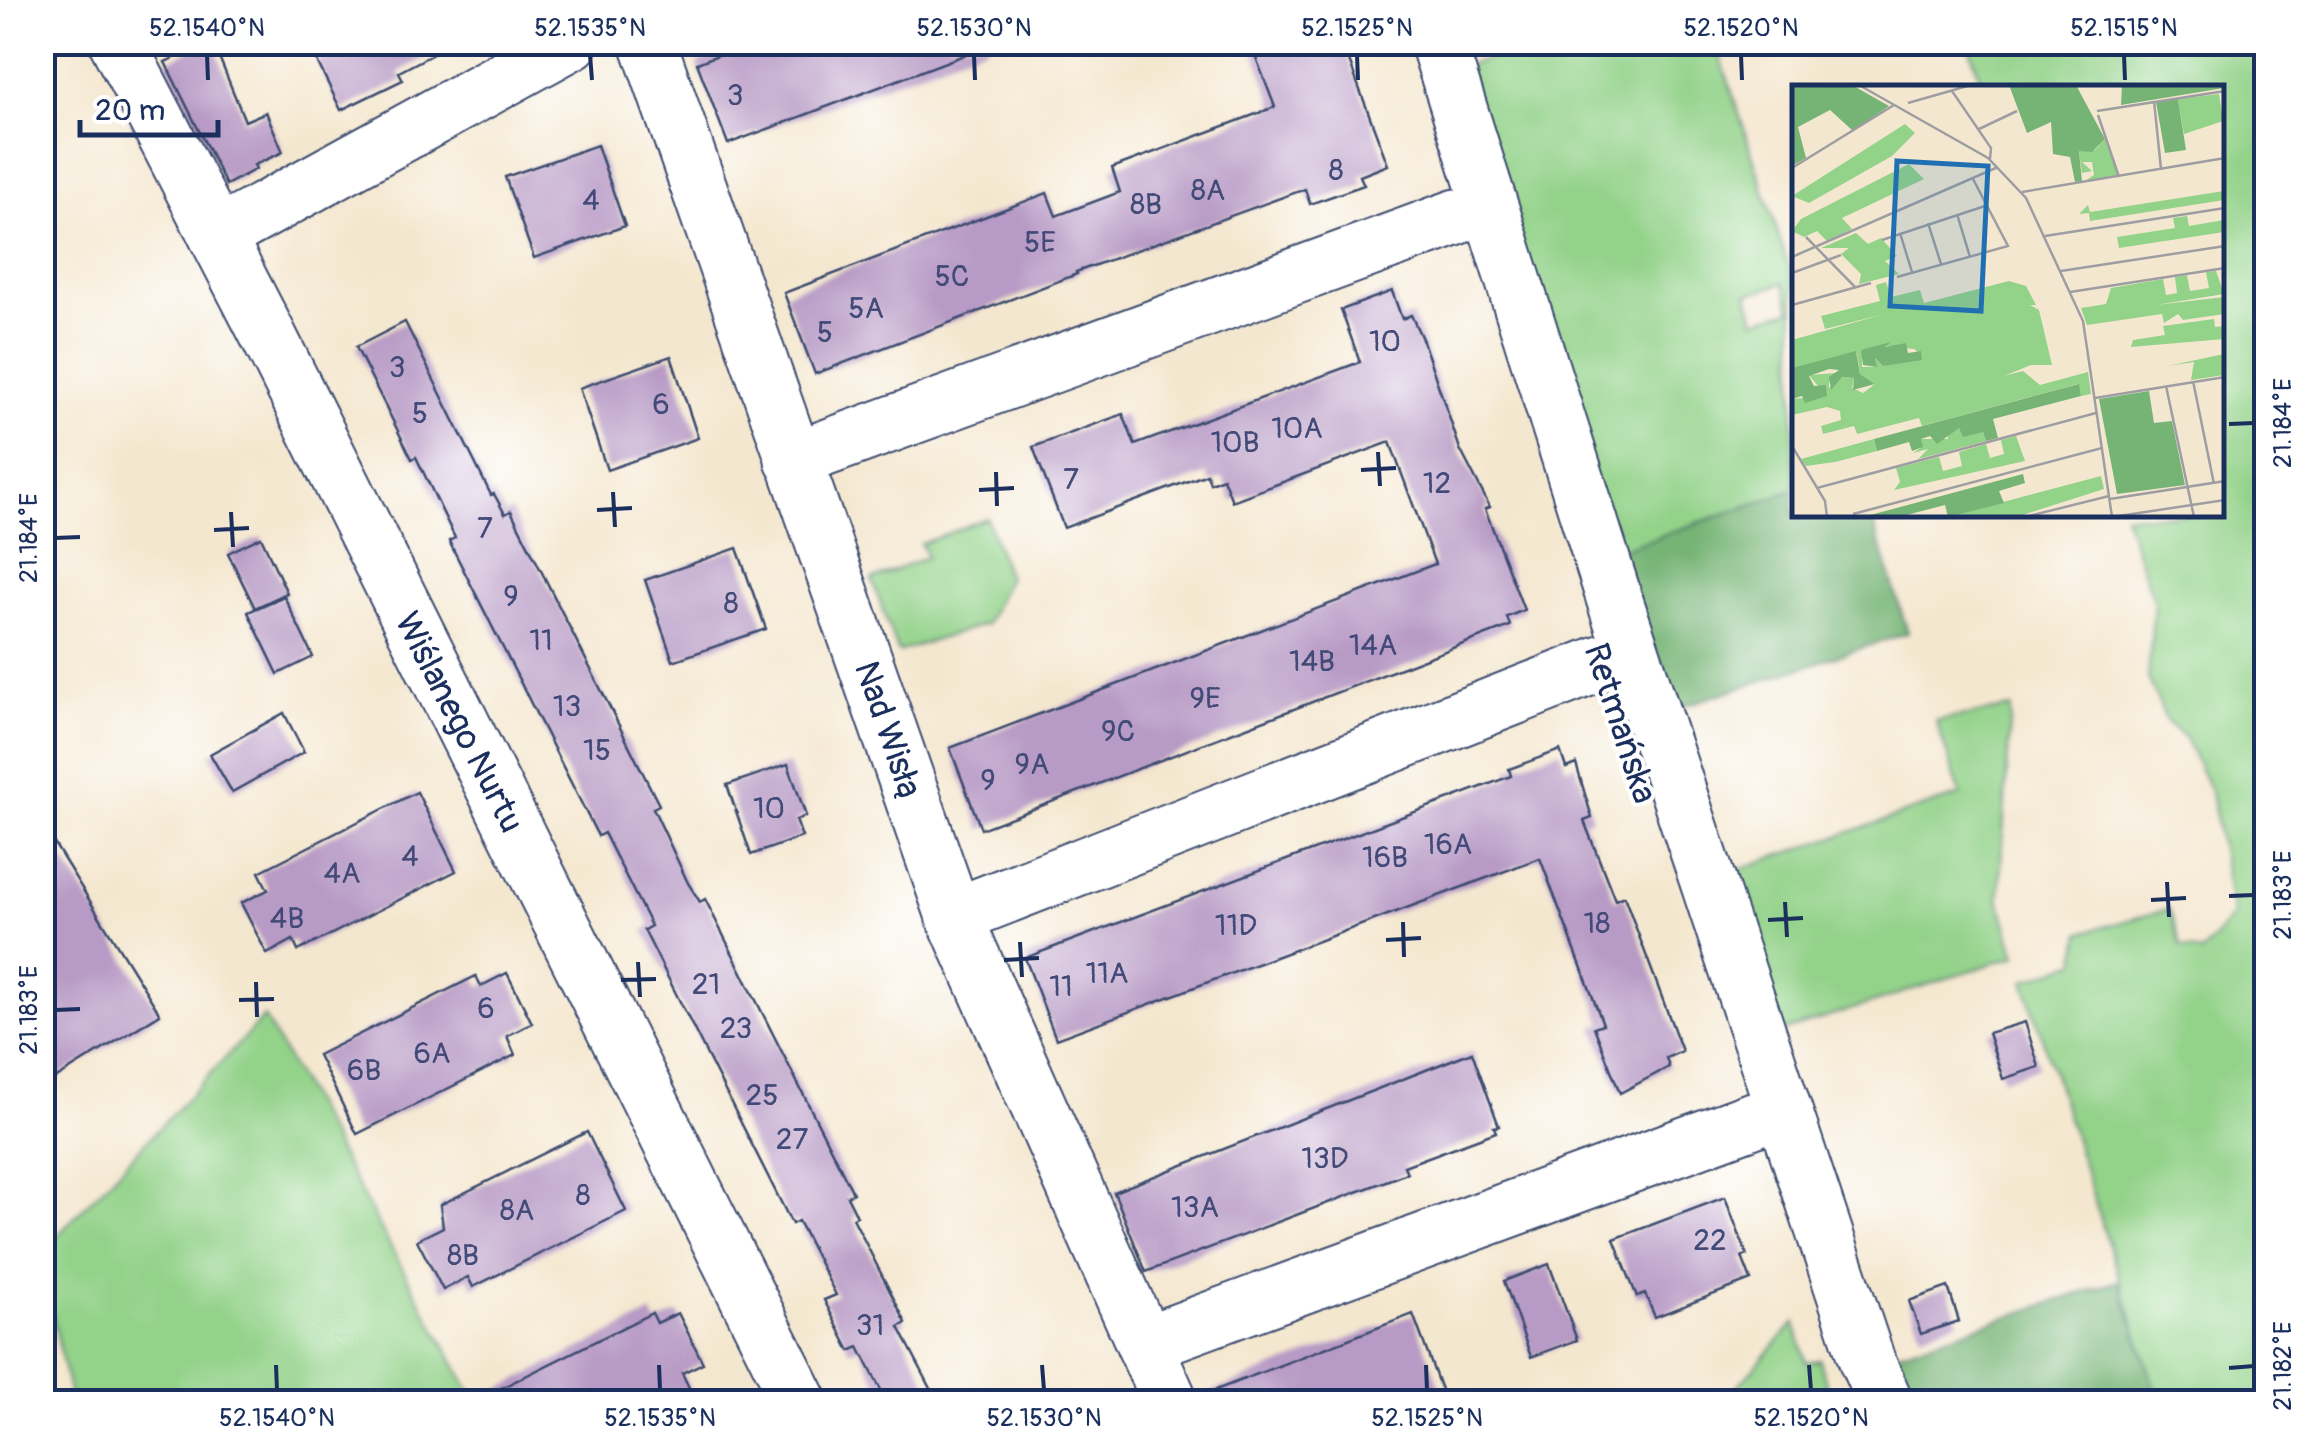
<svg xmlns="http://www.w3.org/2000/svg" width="2309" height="1445" font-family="Pangolin,sans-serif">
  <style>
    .green { fill: #93d289; stroke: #578074; stroke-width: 2.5; fill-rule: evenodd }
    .forest { fill: #76b475; stroke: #48726a; stroke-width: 2.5 }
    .building { fill: #b79ac5 }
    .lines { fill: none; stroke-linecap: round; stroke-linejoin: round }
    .minor-casing { stroke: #3c4b6f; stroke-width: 59 }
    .minor { stroke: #fff; stroke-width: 55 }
    .ticks { fill: none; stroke: #1b2f5e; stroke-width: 4 }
    .labels { text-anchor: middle; stroke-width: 8; stroke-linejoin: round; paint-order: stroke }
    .number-label { font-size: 30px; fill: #424a78 }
    .street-label { font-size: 35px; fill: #1b2f5e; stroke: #fff }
    .inset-road { fill: none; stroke: #9d9da2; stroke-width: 2.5 }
    .view { fill: #1f6fb2; fill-opacity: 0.15; stroke: #1f6fb2; stroke-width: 5 }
    .inset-edge { fill: none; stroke: #1b2f5e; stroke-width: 5 }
    .neatline { fill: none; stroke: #1b2f5e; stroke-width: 4 }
    .ticks-label { font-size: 25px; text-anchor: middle; fill: #1b2f5e }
  </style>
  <rect width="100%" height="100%" fill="#fff"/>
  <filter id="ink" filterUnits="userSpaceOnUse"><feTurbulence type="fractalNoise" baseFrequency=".01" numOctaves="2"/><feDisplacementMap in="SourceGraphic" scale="20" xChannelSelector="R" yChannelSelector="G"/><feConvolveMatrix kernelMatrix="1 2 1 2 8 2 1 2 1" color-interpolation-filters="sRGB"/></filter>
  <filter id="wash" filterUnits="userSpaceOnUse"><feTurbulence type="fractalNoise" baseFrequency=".0048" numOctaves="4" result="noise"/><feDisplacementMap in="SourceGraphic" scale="40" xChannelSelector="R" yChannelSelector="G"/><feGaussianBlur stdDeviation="2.25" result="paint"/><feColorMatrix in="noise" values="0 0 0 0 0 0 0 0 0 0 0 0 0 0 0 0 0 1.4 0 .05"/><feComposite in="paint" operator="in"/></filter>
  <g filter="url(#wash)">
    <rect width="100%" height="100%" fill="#f4e7cf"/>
    <g class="green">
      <path d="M1543,43H1716L1794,283V490L1611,553L1460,67ZM1784,283L1791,310L1755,320L1748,294Z"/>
      <path d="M1968,43H2266V1402H2159L2024,981L2076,962L2081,933L2169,909L2181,947L2202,953L2233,916L2211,793L2184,736L2167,722L2148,678L2154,603L2124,515H2222V88L1983,87Z"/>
      <path d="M987,518L1008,578L986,624L898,652L872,580L927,557L921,544Z"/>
      <path d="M2011,708L1999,898L2016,956L1770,1036L1718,876L1961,795L1936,721Z"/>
      <path d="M264,1017L476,1402H71L43,1271L42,1252Z"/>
      <path d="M1795,1323L1806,1362L1820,1360L1831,1402H1723Z"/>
    </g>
    <g class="forest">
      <path d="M1794,490V515H1871L1908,633L1665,712L1611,553Z"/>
      <path d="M2119,1281L2159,1402H1891L1876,1359Z"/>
    </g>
    <g id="blocks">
      <g class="building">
        <path d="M207,42H213L245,121L266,112L283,152L254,165L256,169L226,185L165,62Z"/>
        <path d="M356,42H456L399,72L403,80L341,110L317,61Z"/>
        <path d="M752,42H987L988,46L728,144L697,63Z"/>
        <path d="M1250,42H1342L1388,165L1360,176L1364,185L1310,204L1305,189L1076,272L1077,274L815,374L784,293L1047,193L1056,216L1120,192L1112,168L1275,107Z"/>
        <path d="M597,145L625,226L534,258L505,177Z"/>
        <path d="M1392,291L1402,319L1411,315L1423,341L1460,449L1490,507L1485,509L1524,610L1507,617L1510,626L981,829L950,748L1435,564L1390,442L1232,501L1223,478L1210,483L1207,474L1064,528L1033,447L1123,414L1135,445L1360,362L1341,310Z"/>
        <path d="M405,322L491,495L494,494L505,514L511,511L659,805L653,808L688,883L700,902L705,899L853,1193L847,1196L857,1216L853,1218L906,1323L899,1327L938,1402H887L859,1347L850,1351L824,1300L836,1295L798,1221L792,1224L644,930L651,926L604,833L598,836L449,541L455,538L416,457L412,459L356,347Z"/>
        <path d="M671,356L698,438L607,470L579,388Z"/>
        <path d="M261,537L287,593L255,608L228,553Z"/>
        <path d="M737,548L766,629L673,661L645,580Z"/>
        <path d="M284,596L313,657L278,674L248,612Z"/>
        <path d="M284,713L304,752L232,792L210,754Z"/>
        <path d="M1560,750L1566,768L1576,764L1592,818L1584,821L1615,900L1624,896L1682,1051L1666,1058L1669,1067L1620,1093L1594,1027L1603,1024L1540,858L1056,1039L1025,958L1511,776L1509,769Z"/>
        <path d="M788,764L806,816L796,820L802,837L751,855L727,785Z"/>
        <path d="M417,792L456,871L298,951L293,940L267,954L241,903L268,890L259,872Z"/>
        <path d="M42,824L160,1014L42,1087Z"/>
        <path d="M507,973L532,1023L507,1036L515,1055L357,1134L318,1055L476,976L481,986Z"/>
        <path d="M2025,1022L2039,1067L2003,1079L1988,1033Z"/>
        <path d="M1472,1052L1499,1126L1494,1127L1496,1132L1404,1166L1407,1173L1146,1272L1114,1192Z"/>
        <path d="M587,1132L626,1211L473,1287L468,1277L443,1290L417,1240L443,1227L440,1205Z"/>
        <path d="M1725,1197L1747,1255L1742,1257L1751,1280L1655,1317L1645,1294L1637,1297L1614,1239Z"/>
        <path d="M1549,1264L1577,1340L1531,1357L1504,1281Z"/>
        <path d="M1948,1287L1959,1321L1921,1334L1909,1301Z"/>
        <path d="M652,1313L657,1323L678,1313L703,1363L682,1373L691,1392L670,1402H473Z"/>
        <path d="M1413,1314L1443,1395L1423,1402H1201L1200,1396Z"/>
      </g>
    </g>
  </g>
  <g filter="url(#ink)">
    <use href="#blocks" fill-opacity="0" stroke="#3c4b6f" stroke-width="2.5"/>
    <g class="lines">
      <g class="minor-casing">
        <g id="minor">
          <path d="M117,42L267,333L800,1402"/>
          <path d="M648,42L954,916L1170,1402"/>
          <path d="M1438,42L1616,604L1867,1361L1885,1402"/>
          <path d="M217,236L571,42"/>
          <path d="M793,460L1457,217"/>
          <path d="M954,916L1601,663"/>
          <path d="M1144,1344L1753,1120"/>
        </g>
      </g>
      <use href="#minor" class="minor"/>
    </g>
  </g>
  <path class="ticks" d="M207,55L208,80M590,55L592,80M974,55L975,80M1357,55L1358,80M1741,55L1742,80M2124,55L2125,80M2229,424L2254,423M1378,452L1380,486M1361,470L1396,468M996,472L997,506M979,490L1014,488M613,492L615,527M597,510L632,508M231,512L233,547M214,530L249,528M55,538L80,537M2167,882L2169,917M2229,896L2254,895M2151,900L2186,898M1785,902L1787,937M1768,920L1803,918M1403,922L1404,957M1386,940L1421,938M1020,942L1022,977M1004,960L1039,958M638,962L640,997M621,980L656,979M256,982L257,1017M239,1000L274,999M55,1010L80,1009M276,1365L277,1390M659,1365L660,1390M1042,1365L1044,1390M1426,1365L1427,1390M1809,1365L1811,1390M2229,1368L2254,1366"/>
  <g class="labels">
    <g class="number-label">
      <text x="735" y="105">3</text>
      <text x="1336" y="180">8</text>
      <text x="1208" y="200">8A</text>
      <text x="591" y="210">4</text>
      <text x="1146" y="214">8B</text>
      <text x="1040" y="252">5E</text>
      <text x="952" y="286">5C</text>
      <text x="866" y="318">5A</text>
      <text x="825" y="342">5</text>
      <text x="1385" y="351">10</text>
      <text x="397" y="377">3</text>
      <text x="661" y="414">6</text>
      <text x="420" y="423">5</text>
      <text x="1297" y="438">10A</text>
      <text x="1235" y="452">10B</text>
      <text x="1071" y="489">7</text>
      <text x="1437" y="493">12</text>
      <text x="485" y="538">7</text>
      <text x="511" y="606">9</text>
      <text x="731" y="613">8</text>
      <text x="541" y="650">11</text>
      <text x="1373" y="655">14A</text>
      <text x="1312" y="671">14B</text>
      <text x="1205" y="708">9E</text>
      <text x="567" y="716">13</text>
      <text x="1118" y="741">9C</text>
      <text x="597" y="760">15</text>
      <text x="1032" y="774">9A</text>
      <text x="988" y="790">9</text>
      <text x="769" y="818">10</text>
      <text x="1448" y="854">16A</text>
      <text x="410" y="866">4</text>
      <text x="1385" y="867">16B</text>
      <text x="342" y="883">4A</text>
      <text x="287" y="928">4B</text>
      <text x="1597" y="933">18</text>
      <text x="1236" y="935">11D</text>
      <text x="1107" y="983">11A</text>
      <text x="706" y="994">21</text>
      <text x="1061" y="996">11</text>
      <text x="486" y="1018">6</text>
      <text x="736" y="1038">23</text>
      <text x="432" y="1063">6A</text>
      <text x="364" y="1080">6B</text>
      <text x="762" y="1105">25</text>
      <text x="792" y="1149">27</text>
      <text x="1325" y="1168">13D</text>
      <text x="583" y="1205">8</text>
      <text x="1195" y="1217">13A</text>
      <text x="517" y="1220">8A</text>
      <text x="1710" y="1250">22</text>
      <text x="463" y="1265">8B</text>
      <text x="870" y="1335">31</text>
    </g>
    <g class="street-label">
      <text transform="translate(460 722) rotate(63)" y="12">Wiślanego Nurtu</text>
      <text transform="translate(1621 723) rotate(72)" y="12">Retmańska</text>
      <text transform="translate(889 730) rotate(71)" y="12">Nad Wisłą</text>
    </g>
  </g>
  <g transform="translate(1792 85)">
    <rect width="432" height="432" fill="#f4e7cf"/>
    <path d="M427,9L431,36L392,49L386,14ZM113,39L123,48L100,71L17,118L0,111ZM313,54L326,90L293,96L302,90L300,77H290L300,86L290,88L287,66L303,65ZM117,79L132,94L50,133L60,144L35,156L25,146L12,152L0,146L9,134ZM432,106V115L298,136L297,128L287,129L296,120L298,127ZM395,131L397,141L432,135V147L327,163L325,152L383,143L381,133ZM64,148L76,159L89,153L105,171L93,176L107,189L67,199L69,189L49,169L57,163H29ZM424,186L432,209L364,220L432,212V229L391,235L386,229L372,238L370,229L295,240L289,223L314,219L319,203L371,194L374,210L385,208L383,192L395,190L398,206L417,203L414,187ZM217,196L234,201L244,220H238L247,225L260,280H239L212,291L231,286L248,300L296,287L299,309L289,311L286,299L130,341L127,333L65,349L62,341L31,349L29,341L49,335L48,326L35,322L0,330V314L34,311L17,290L44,288L37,298V303L49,292L62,293L60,303L71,308L83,299L68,289L65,268L0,283V255L92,229L33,244L29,231L88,216L84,200L94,197L99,212L128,205L132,218ZM93,261L122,264L130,270L91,281L83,273L84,282H70V265ZM422,234L423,242L432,241V254L339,262L341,255L373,250L371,241ZM432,269V290L399,295L402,277L376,281ZM168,343L191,347L194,356L126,374L136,364L121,368L130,362L129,354H156L155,347ZM224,351L233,376L102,405L108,397L104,383L147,372L151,386L170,381L167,367L194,359L198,373L212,369L209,355ZM82,354L85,366L43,377L14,381L9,374ZM309,391L312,404L224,432H155Z" fill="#93d289" fill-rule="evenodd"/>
    <path d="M0,0H60L97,21L61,46L38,25L6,42L14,73L0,81ZM217,0H284L313,54L300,67L287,66L290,96L283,97L278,72L261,69L259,37L235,48ZM330,0H432V3L329,20ZM386,14L394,65L373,68L364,17ZM99,257L93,262L114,258L116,268L129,266L130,275L91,281L83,273L85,282L71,280L69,265ZM64,266L68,289L83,299L61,305L62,293L50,292L39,305L37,292L47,285L37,284L17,291L22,301L34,300L35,311L13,318L10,311L0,314V283ZM287,299L289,311L201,334L206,353L194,356L191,347L171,352L167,343L145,359L138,351L129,354L131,362L120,366L117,357L85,366L82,354ZM357,306L362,338L380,336L393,400L325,409L307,314ZM231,389L233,398L207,406L212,418L156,432L153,420L107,432H71Z" fill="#76b475"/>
    <path class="inset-road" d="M67,0L196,73L234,113L291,236L320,432M160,6L199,63L198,74M362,16L369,84M116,18L179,0M305,26L433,6M306,30L327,92M187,44L225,26M0,83L102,20M230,107L433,73M165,129L178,172M136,138L149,179M108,148L120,187M253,151L433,123M14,152L64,203M90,155L193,121M0,172L206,82M269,186L433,161M0,188L49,170M105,192L216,161L181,94M278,207L433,183M0,220L79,198M401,296L422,399M374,301L402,432M303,313L433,292M0,361L33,416L35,432M25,403L304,328M318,414L433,396M61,429L310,363M233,432L317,411M320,432L433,415"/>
    <path class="view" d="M105,76L196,81L189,226L98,221Z"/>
    <rect width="432" height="432" class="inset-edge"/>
  </g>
  <rect width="2309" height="1445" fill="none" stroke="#fff" stroke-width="110"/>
  <path d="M80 120v15h138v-15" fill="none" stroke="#1b2f5e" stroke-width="5"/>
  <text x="95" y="120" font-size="30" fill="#1b2f5e" stroke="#ffffff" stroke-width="8" paint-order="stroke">20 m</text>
  <rect x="55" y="55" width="2199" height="1335" class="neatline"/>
  <g class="ticks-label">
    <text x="207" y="36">52.1540°N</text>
    <text x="590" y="36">52.1535°N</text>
    <text x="974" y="36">52.1530°N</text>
    <text x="1357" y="36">52.1525°N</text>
    <text x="1741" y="36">52.1520°N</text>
    <text x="2124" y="36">52.1515°N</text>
    <text transform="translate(2282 423) rotate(-90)" y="9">21.184°E</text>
    <text transform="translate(28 538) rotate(-90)" y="9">21.184°E</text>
    <text transform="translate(2282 895) rotate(-90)" y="9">21.183°E</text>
    <text transform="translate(28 1010) rotate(-90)" y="9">21.183°E</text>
    <text transform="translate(2282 1366) rotate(-90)" y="9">21.182°E</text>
    <text x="277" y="1426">52.1540°N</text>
    <text x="660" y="1426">52.1535°N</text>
    <text x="1044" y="1426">52.1530°N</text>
    <text x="1427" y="1426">52.1525°N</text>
    <text x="1811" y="1426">52.1520°N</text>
  </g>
</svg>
